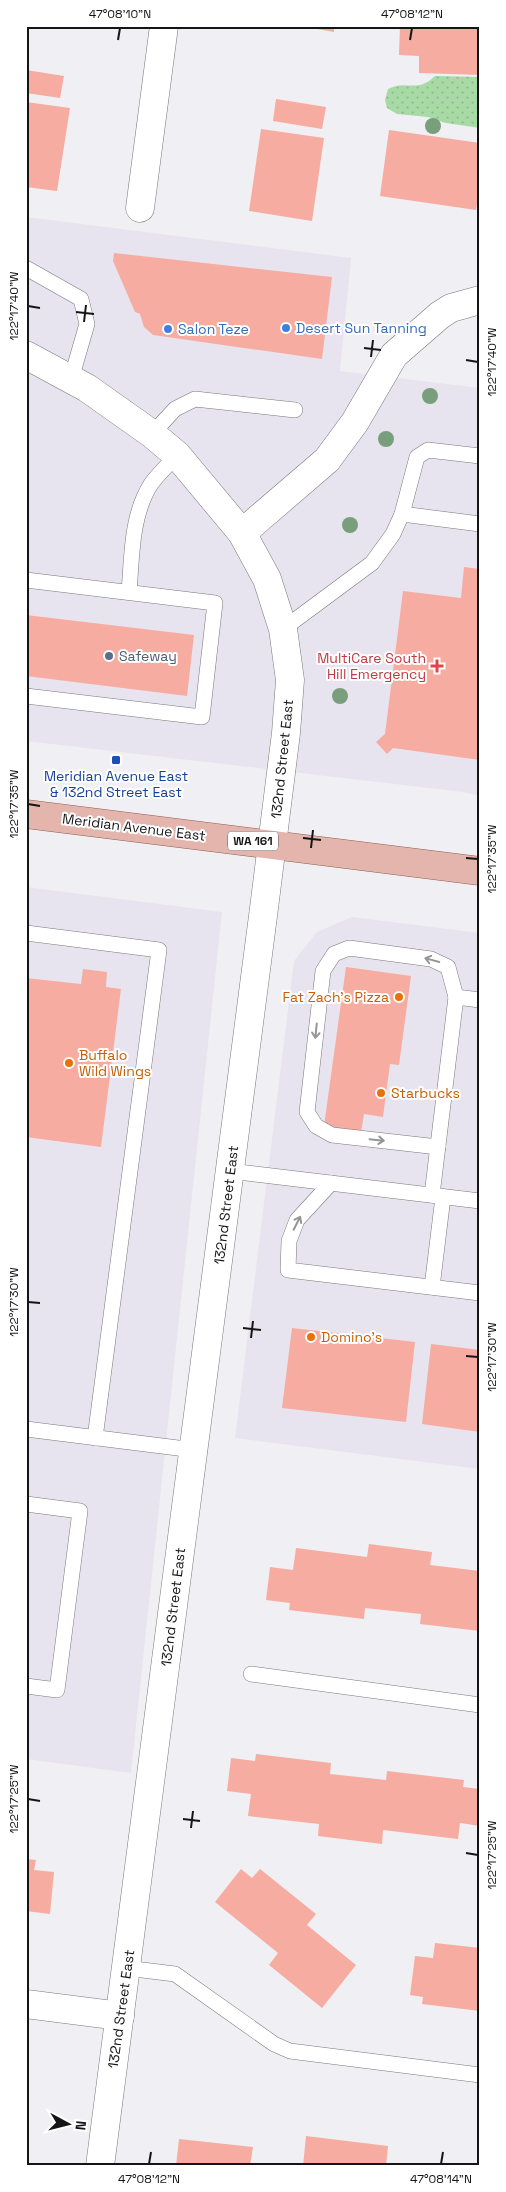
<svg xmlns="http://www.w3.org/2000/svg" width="506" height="2192" font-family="'Space Grotesk',sans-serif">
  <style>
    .built { fill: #e8e4ef }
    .grass { fill: url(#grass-dots) }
    .building { fill: #f6aca1 }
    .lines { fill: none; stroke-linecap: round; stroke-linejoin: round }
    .lane-casing { stroke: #79787b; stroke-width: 16 }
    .street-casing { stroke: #79787b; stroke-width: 29 }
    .primary-casing { stroke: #905d55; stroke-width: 29 }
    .lane { stroke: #fff; stroke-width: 15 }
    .street { stroke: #fff; stroke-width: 28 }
    .primary { stroke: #e3b5ad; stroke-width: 28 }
    .tree { fill: #799e7c }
    .oneway { stroke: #969696 }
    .ticks { fill: none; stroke: #161516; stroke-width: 2 }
    .shop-dot { fill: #3f7fe0; stroke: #fff; stroke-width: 2 }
    .service-dot { fill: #5c6f8a; stroke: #fff; stroke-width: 2 }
    .health-dot { fill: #e0444e; stroke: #fff; stroke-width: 2 }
    .transit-dot { fill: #1a4fb4; stroke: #fff; stroke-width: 2 }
    .food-dot { fill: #e8710a; stroke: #fff; stroke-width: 2 }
    .labels { text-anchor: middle; stroke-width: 4; stroke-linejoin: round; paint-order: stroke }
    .shield { fill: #fff; stroke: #5c5b5c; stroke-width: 1 }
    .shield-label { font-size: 12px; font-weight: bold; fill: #161516 }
    .shop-label { font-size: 14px; fill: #366cbe; stroke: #fff; text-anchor: start }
    .service-label { font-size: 14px; fill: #4e5e75; stroke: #fff; text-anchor: start }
    .health-label { font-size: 14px; fill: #be3a42; stroke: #fff; text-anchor: end }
    .street-label { font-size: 14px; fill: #161516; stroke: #fff }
    .transit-label { font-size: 14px; fill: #164399; stroke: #fff }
    .food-label { font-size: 14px; fill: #c56008; stroke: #fff; text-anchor: start }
    .neatline { fill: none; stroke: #161516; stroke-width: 2 }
    .ticks-label { font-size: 12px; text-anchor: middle; fill: #161516 }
  </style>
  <defs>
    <pattern id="grass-dots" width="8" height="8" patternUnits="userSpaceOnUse" patternTransform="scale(1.25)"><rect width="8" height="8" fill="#a8daa6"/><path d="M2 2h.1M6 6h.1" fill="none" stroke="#90ba8e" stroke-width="1.8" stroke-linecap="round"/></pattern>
  </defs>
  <rect width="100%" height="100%" fill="#f0eff3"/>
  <g class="built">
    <path d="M26,217L351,258L340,371L480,388V796L463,792L26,741Z"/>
    <path d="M26,887L222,912L131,1773L26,1759Z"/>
    <path d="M352,917L480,933V1469L235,1438L294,961L317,932Z"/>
  </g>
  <path class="grass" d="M435,76L480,77V128L446,123L428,117L397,114L387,108L385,100L388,89C406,79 417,94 435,76Z"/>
  <g class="building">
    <path d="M300,26H334V32Z"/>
    <path d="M400,26H480V75L419,73V56L399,55Z"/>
    <path d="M26,70L64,76L60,98L26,93Z"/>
    <path d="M276,99L326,107L322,129L273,121Z"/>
    <path d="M26,102L70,108L57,191L26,187Z"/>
    <path d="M261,129L324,138L312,221L249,211Z"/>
    <path d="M389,130L480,143V185L476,210L380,196Z"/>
    <path d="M114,253L332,277L322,359L153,335L144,327L140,314L135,312L113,261Z"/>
    <path d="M464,567L480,569V760L393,748L387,754L376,742L385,734L403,591L461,598Z"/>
    <path d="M26,615L194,635L187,696L26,676Z"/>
    <path d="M346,967L411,976L399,1065L390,1064L383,1117L364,1114L361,1132L324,1126Z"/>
    <path d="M83,969L107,972L106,987L121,989L101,1147L26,1137V978L81,984Z"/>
    <path d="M292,1328L415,1342L406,1422L282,1408Z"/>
    <path d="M431,1344L480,1350V1432L422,1424Z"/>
    <path d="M369,1544L432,1552L430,1565L480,1571V1631L420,1624L421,1614L365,1608L364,1619L289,1610L290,1603L266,1600L270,1567L293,1570L296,1548L367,1557Z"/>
    <path d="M256,1754L331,1763L330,1774L386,1780L387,1771L464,1780L463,1787L480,1789V1826L460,1823L458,1839L383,1830L382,1844L318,1836L319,1824L248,1816L251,1794L227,1791L231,1758L255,1761Z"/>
    <path d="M26,1859L36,1860L34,1870L54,1872L50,1914L26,1911Z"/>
    <path d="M241,1869L252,1878L260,1869L316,1914L307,1925L356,1965L322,2008L269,1965L278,1953L215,1902Z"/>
    <path d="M435,1943L480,1948V2011L422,2004L423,1997L410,1995L415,1956L433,1958Z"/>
    <path d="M306,2136L388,2146L386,2166H303Z"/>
    <path d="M179,2139L253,2147L250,2166H176Z"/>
  </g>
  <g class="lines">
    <g class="lane-casing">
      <g id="lane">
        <path d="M26,268L81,299L87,324L71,379"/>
        <path d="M152,434L175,409L195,399L295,410"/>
        <path d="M402,514L480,524"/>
        <path d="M26,580L215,603L202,717L26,696"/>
        <path d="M129,592C132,557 131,515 151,484C158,474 168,465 177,455"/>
        <path d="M283,629L372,563L393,534L402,514L417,457L428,450L480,456"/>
        <path d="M26,933L159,950L95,1438"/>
        <path d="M438,1147L332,1135L316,1126L307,1112L323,971L334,954L349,948L431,959L448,967L456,997"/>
        <path d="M230,1171L480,1201"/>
        <path d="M331,1183L297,1220L289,1241L288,1270L480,1293"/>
        <path d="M432,1195L456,997L480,1000"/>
        <path d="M432,1287L443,1197"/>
        <path d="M26,1429L194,1450"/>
        <path d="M26,1504L80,1511L57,1690L26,1686"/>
        <path d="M251,1674L480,1705"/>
        <path d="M126,1968L175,1974L274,2044L290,2051L480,2075"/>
      </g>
    </g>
    <g class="street-casing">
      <g id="street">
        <path d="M140,208L164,26"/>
        <path d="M26,355L87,388L152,434L177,455L242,533L267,579L283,629L290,680L286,733L263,916L100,2166"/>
        <path d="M242,533L327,460L355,422L394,355L440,315L451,308L480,300"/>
        <path d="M26,2004L120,2016"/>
      </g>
    </g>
    <g class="primary-casing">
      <path id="primary" d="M26,814L480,871"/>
    </g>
    <use href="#lane" class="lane"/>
    <use href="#street" class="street"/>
    <use href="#primary" class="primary"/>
  </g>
  <g class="tree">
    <circle cx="433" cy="126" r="8"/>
    <circle cx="430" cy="396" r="8"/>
    <circle cx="386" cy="439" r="8"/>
    <circle cx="350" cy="525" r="8"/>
    <circle cx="340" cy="696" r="8"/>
  </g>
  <defs><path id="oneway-shaft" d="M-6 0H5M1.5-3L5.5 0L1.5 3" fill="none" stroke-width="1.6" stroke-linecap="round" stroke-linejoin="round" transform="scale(1.25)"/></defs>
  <g class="oneway">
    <use href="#oneway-shaft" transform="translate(432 960) rotate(-165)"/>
    <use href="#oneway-shaft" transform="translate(316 1031) rotate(96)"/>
    <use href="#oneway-shaft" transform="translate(377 1140) rotate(6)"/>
    <use href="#oneway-shaft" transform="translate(297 1223) rotate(-63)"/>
  </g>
  <path class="ticks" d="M118,40L120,28M410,40L412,28M28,306L40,308M76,312L94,314M84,322L86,305M364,348L381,350M371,357L373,340M466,360L478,362M28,804L40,806M303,838L321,840M311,848L313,830M466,858L478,859M28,1302L40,1303M243,1328L261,1330M251,1338L253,1321M466,1356L478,1357M28,1799L40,1801M183,1819L200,1821M191,1828L193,1811M466,1853L478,1855M149,2164L151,2152M441,2164L443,2152"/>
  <g class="shop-dot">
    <circle cx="286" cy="328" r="5"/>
    <circle cx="168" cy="329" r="5"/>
  </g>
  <circle class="service-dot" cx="109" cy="656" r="5"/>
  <path class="health-dot" d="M434.5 658.5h5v5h5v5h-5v5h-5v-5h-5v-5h5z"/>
  <rect class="transit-dot" x="111" y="755" width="10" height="10" rx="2.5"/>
  <g class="food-dot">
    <circle cx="399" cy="997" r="5"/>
    <circle cx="69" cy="1063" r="5"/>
    <circle cx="381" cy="1093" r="5"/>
    <circle cx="311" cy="1337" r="5"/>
  </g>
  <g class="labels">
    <rect class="shield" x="228" y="831.5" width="50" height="19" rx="4"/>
    <g class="shield-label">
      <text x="253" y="845">WA 161</text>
    </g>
    <g class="shop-label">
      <text x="296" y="333">Desert Sun Tanning</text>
      <text x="178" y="334">Salon Teze</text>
    </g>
    <g class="service-label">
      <text x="119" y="661">Safeway</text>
    </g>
    <g class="health-label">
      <text x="426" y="663">MultiCare South<tspan x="426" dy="16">Hill Emergency</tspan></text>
    </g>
    <g class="street-label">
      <text transform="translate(282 759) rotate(-84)" y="5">132nd Street East</text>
      <text transform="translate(134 827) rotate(7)" y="5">Meridian Avenue East</text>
      <text transform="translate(226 1205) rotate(-83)" y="5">132nd Street East</text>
      <text transform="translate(173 1607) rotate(-83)" y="5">132nd Street East</text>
      <text transform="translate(121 2009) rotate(-82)" y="5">132nd Street East</text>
    </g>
    <g class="transit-label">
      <text x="116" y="781">Meridian Avenue East<tspan x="116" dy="16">&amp; 132nd Street East</tspan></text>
    </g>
    <g class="food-label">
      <text x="389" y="1002" text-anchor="end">Fat Zach's Pizza</text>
      <text x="79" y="1060">Buffalo<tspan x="79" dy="16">Wild Wings</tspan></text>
      <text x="391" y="1098">Starbucks</text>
      <text x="321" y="1342">Domino's</text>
    </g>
  </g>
  <rect width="506" height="2192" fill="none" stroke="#ffffff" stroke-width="55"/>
  <g transform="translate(68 2124) rotate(97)" stroke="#ffffff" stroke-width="4" paint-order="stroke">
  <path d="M0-4L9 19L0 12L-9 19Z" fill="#161516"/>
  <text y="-8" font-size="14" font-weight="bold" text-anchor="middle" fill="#161516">N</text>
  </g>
  <rect x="28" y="28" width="450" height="2136" class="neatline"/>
  <g class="ticks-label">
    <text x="120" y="18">47°08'10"N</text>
    <text x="412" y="18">47°08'12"N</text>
    <text transform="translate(14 306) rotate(-90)" y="4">122°17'40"W</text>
    <text transform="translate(492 362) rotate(-90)" y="4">122°17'40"W</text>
    <text transform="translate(14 804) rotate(-90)" y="4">122°17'35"W</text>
    <text transform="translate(492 859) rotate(-90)" y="4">122°17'35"W</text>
    <text transform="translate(14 1302) rotate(-90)" y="4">122°17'30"W</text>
    <text transform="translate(492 1357) rotate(-90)" y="4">122°17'30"W</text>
    <text transform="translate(14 1799) rotate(-90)" y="4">122°17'25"W</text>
    <text transform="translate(492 1855) rotate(-90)" y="4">122°17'25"W</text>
    <text x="149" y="2183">47°08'12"N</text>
    <text x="441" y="2183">47°08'14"N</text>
  </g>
</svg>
